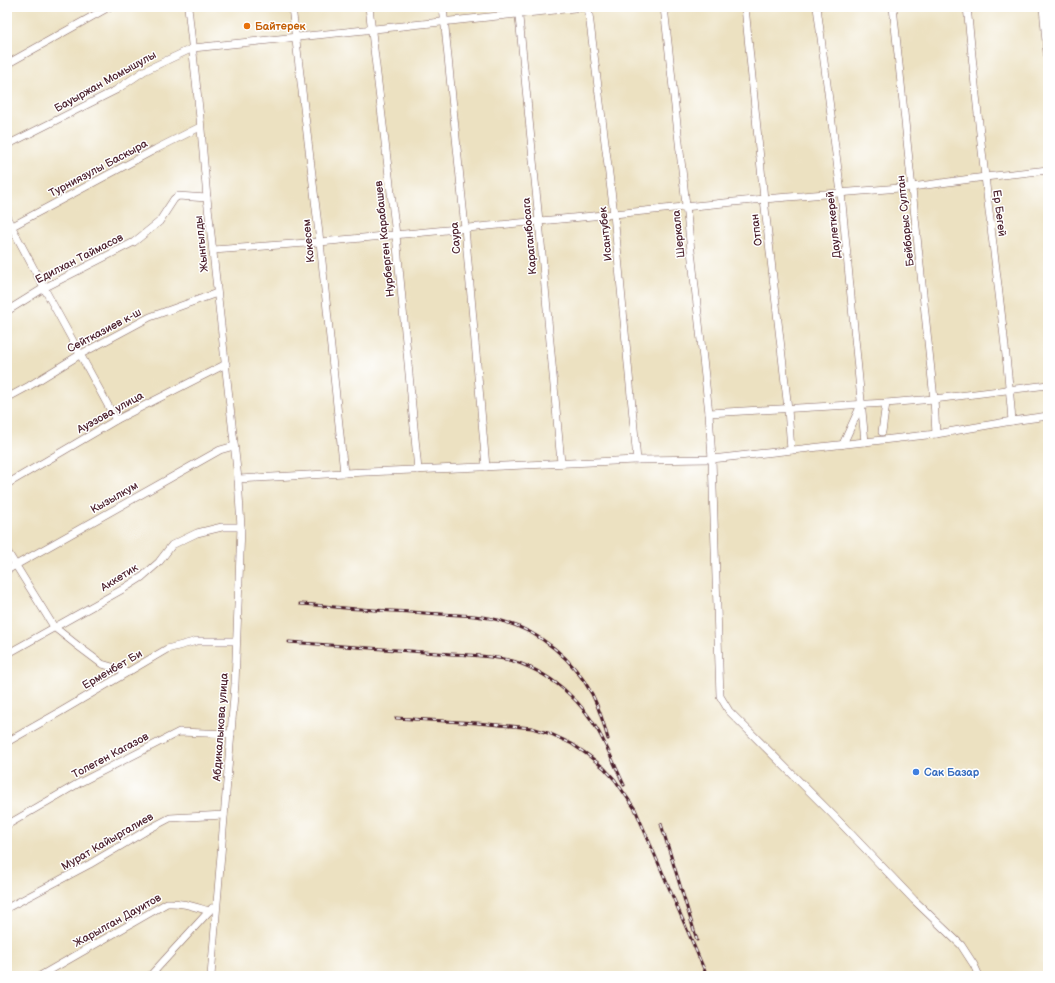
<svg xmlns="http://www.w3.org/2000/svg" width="1055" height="983" font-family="'Balsamiq Sans',sans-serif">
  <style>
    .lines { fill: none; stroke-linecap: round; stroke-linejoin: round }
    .minor-casing { stroke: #836360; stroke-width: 8 }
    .minor { stroke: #fff; stroke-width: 7 }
    .rail-casing { stroke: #4a1f2b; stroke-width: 3 }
    .rail { stroke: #fff; stroke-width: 1.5; stroke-dasharray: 4.5; stroke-linecap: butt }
    .food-dot { fill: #e8710a; stroke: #fff; stroke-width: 1.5 }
    .shop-dot { fill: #3f7fe0; stroke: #fff; stroke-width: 1.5 }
    .labels { text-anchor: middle; stroke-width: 3; stroke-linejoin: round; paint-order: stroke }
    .food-label { font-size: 11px; font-weight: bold; fill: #c56008; stroke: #fff; text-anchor: start }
    .street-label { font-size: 11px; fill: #4a1f2b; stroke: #fff }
    .shop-label { font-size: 11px; font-weight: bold; fill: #366cbe; stroke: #fff; text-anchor: start }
  </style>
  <rect width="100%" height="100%" fill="#fff"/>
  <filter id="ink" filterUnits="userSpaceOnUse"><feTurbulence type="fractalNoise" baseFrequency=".025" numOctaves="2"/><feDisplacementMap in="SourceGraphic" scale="8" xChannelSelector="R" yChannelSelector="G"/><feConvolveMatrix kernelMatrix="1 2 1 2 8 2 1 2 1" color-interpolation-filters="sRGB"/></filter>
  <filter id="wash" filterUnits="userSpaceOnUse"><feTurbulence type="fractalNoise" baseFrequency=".012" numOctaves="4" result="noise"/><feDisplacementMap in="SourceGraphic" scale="16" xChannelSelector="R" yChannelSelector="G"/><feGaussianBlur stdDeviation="0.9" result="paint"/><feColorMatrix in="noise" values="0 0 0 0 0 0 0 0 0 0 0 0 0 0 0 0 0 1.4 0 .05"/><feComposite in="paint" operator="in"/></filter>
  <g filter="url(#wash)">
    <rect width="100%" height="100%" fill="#ece1c1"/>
  </g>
  <g filter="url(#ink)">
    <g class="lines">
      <g class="minor-casing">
        <g id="minor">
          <path d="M188,7L200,118L207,198L238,479L241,527L235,684L211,976"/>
          <path d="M292,7L320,242L344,473"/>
          <path d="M369,7L396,235L418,470"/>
          <path d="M443,7L465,228L486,467"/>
          <path d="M518,7L539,221L561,463"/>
          <path d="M588,7L614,214L637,460"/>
          <path d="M664,7L709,413L712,459L720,696L729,711L833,815L914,900L961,945L974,965L979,976"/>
          <path d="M745,7L764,199L788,409L791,450"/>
          <path d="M817,7L841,193L865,442"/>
          <path d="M893,7L934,399L936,434"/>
          <path d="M967,7C973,63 978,120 985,176C994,258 1006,339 1012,421"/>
          <path d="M1043,7L1048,65"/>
          <path d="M7,64L109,7"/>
          <path d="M7,145L116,90L144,71L193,48L584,7"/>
          <path d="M7,218L44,288L116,420"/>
          <path d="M7,229L156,149L200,127"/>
          <path d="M213,250L320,242L614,214L764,199L912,187L985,177L1048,170"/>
          <path d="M7,311L44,288L134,242L159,222L174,199L178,196L207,198"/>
          <path d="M7,398L29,386L81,354L150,317L217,293"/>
          <path d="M709,413L886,403L934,399L1048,385"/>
          <path d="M882,432L886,403"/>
          <path d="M843,444L861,405"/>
          <path d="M238,479L344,473L637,460L712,459L936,434L1012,421L1048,416"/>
          <path d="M7,484L116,420L226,364"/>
          <path d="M7,551L54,627L78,646L102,664L129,672"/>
          <path d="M7,570L220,450L234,446"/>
          <path d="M7,654L123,589L142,577L159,562L172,545L197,533L222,527H241"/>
          <path d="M7,742L60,712L167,649L197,641H236"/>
          <path d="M7,825L79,783L179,732L231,734"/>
          <path d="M7,908L90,864L149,829L170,818L224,815"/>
          <path d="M40,976L167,903C182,902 195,907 209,911"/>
          <path d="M150,976L212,908"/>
        </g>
      </g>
      <use href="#minor" class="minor"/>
      <g class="rail-casing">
        <g id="rail">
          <path d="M300,604C320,605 340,608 361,609C382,611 403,611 424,613C450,615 477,614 502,621C541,632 573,659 592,694C599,708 604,724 608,739"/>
          <path d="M289,642C338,646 388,649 437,653C461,655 490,655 513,661C533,667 555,680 570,695C598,721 608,751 624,785"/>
          <path d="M396,718L477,723L532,728L551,734L572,744L588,755L604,768L615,780L635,809L707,976"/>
          <path d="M661,824L697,940"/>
        </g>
      </g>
      <use href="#rail" class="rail"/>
    </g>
  </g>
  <circle class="food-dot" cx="247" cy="26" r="4"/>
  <circle class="shop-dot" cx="916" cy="772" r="4"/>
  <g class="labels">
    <g class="food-label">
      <text x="255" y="30">Байтерек</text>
    </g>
    <g class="street-label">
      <text transform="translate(105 81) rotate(-29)" y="4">Бауыржан Момышулы</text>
      <text transform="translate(98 168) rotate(-28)" y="4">Турниязулы Баскыра</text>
      <text transform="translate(1000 213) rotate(83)" y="4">Ер Бегей</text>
      <text transform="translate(905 221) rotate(-96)" y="4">Бейбарыс Султан</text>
      <text transform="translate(833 225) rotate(-96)" y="4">Даулеткерей</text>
      <text transform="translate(756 230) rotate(-97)" y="4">Отпан</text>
      <text transform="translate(605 234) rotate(-96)" y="4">Исантубек</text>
      <text transform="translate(678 234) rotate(-96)" y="4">Шеркала</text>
      <text transform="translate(529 236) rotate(-95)" y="4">Караганбосага</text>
      <text transform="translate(455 238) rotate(-95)" y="4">Саура</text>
      <text transform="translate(384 239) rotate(-96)" y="4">Нурберген Карабашев</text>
      <text transform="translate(308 241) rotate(-96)" y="4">Кокесем</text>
      <text transform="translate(201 244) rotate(-96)" y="4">Жынгылды</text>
      <text transform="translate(79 258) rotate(-27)" y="4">Едилхан Таймасов</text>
      <text transform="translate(104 330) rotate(-28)" y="4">Сейтказиев к-ш</text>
      <text transform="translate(110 412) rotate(-29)" y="4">Ауэзова улица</text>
      <text transform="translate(114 497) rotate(-30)" y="4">Кызылкум</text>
      <text transform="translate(119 577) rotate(-32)" y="4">Аккетик</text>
      <text transform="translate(112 669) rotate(-30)" y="4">Ерменбет Би</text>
      <text transform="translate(220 727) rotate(-86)" y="4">Абдикалыкова улица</text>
      <text transform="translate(110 755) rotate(-28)" y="4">Толеген Кагазов</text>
      <text transform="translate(107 841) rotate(-30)" y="4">Мурат Кайыргалиев</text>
      <text transform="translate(117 920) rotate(-29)" y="4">Жарылган Дауитов</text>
    </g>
    <g class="shop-label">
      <text x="924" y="776">Сак Базар</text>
    </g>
  </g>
  <rect width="1055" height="983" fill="none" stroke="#fff" stroke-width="24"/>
</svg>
